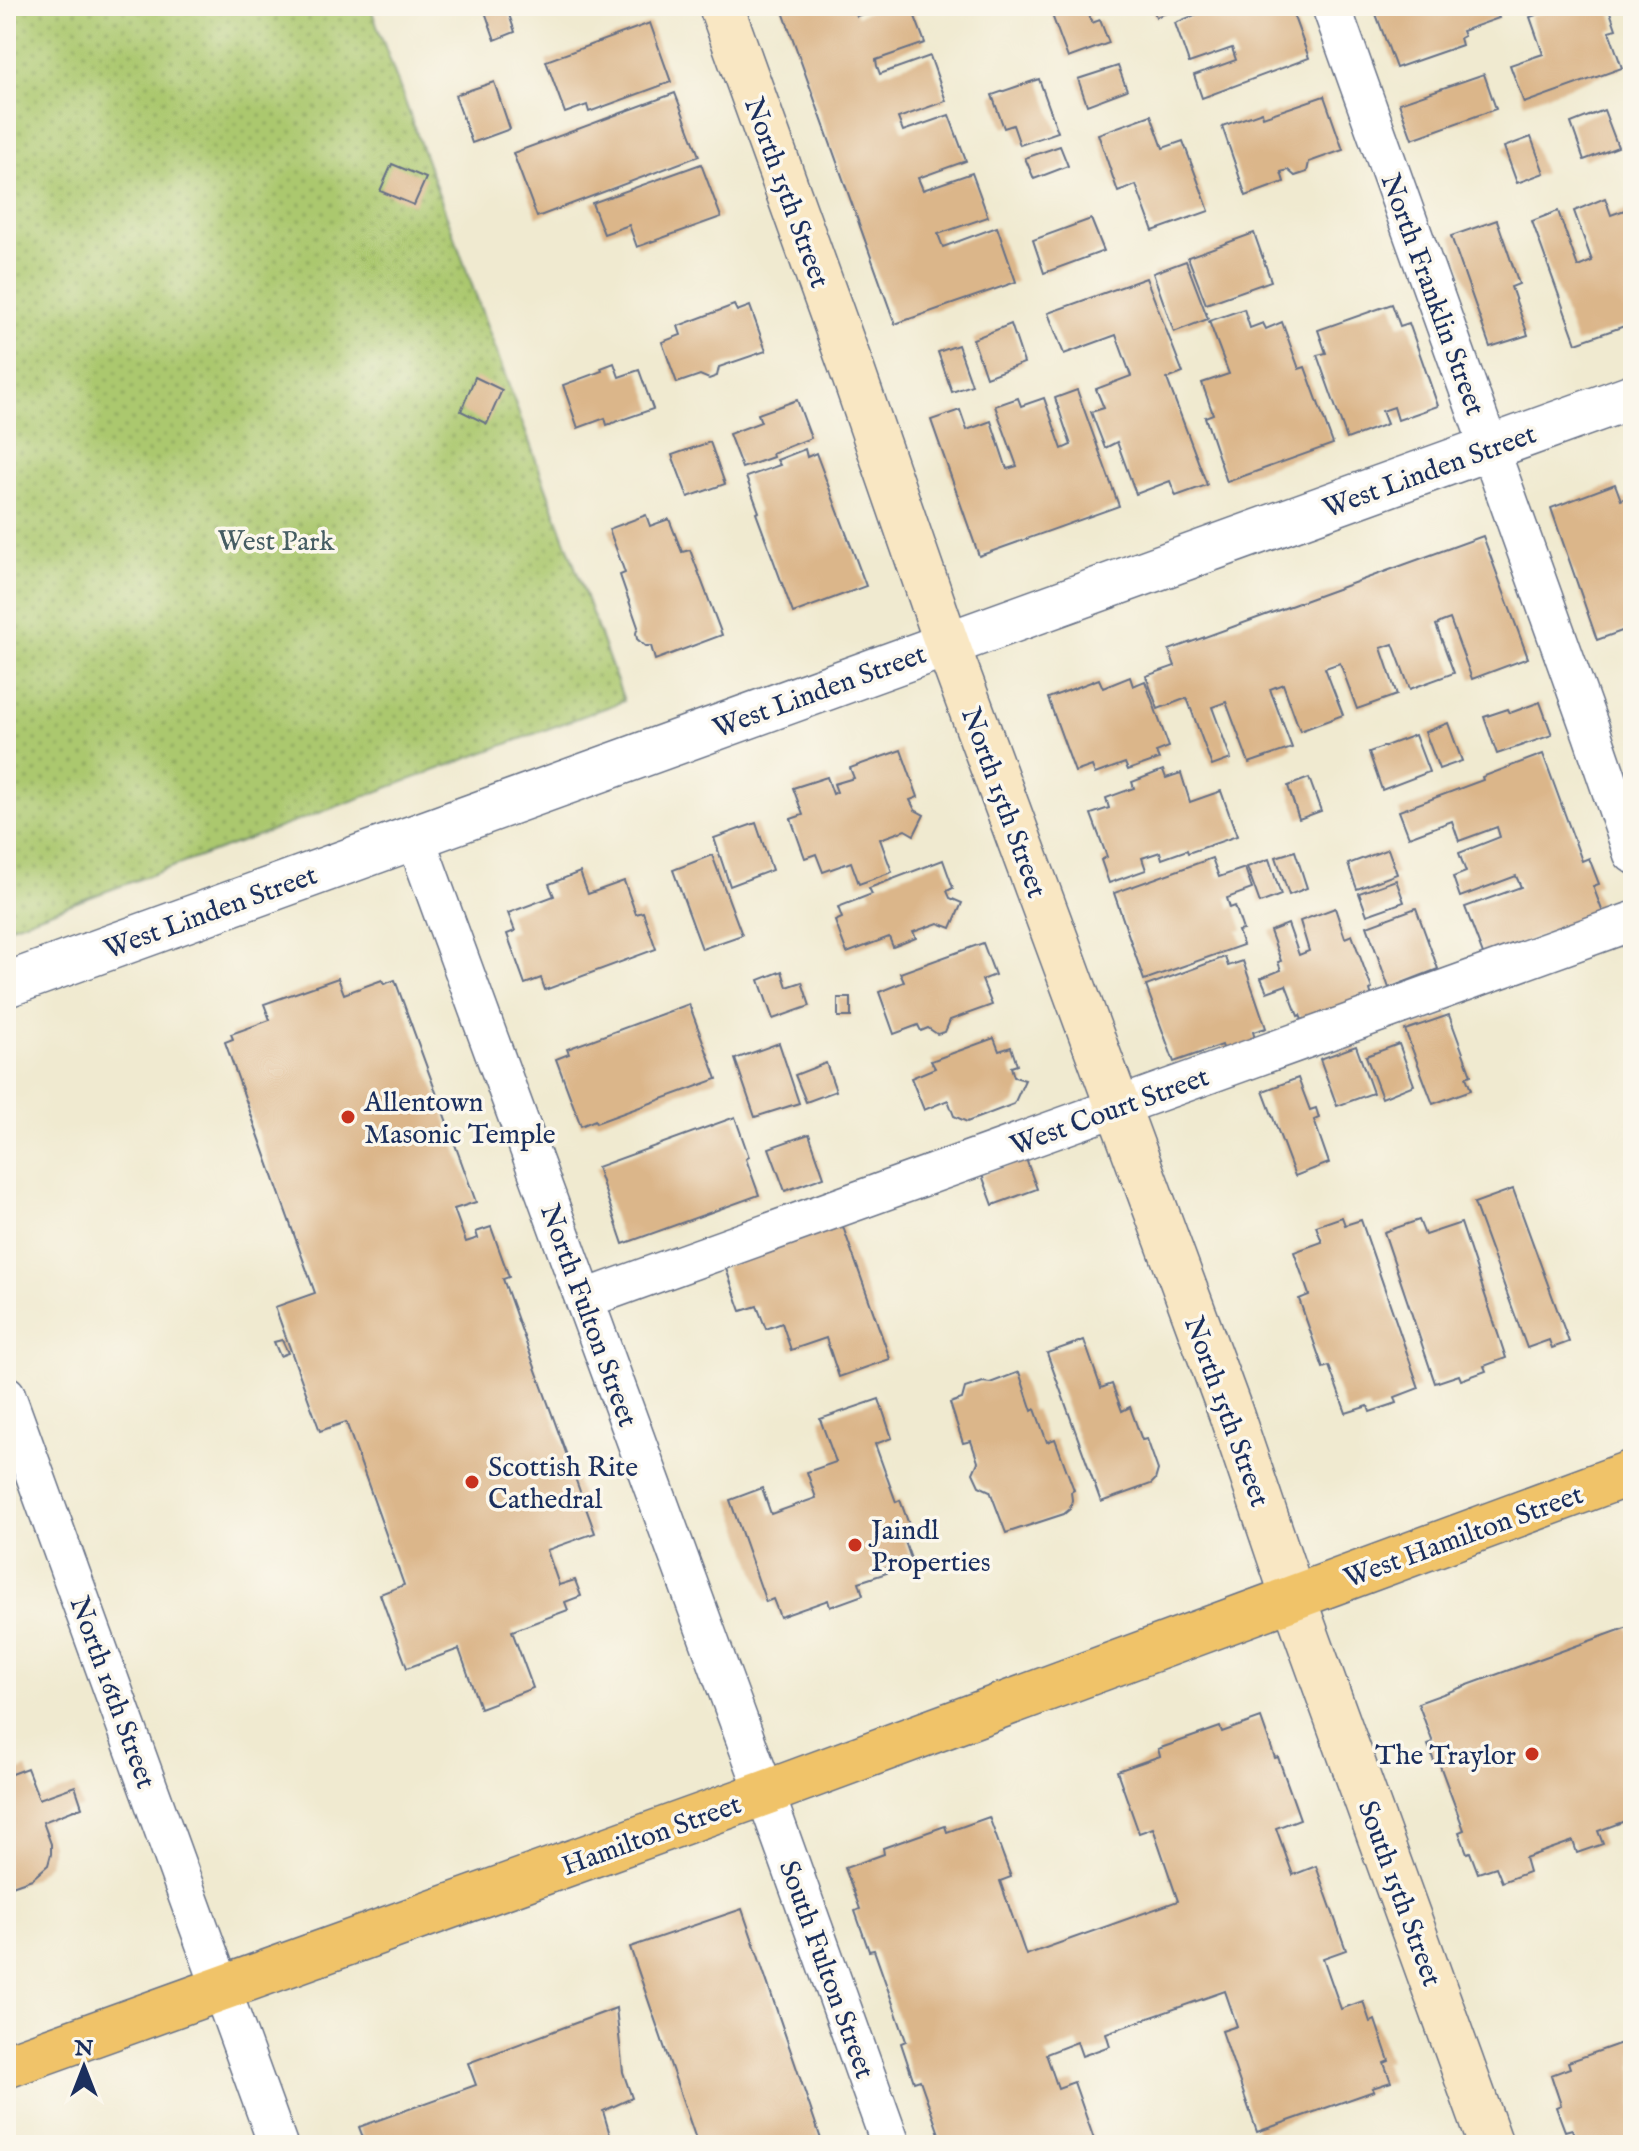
<svg xmlns="http://www.w3.org/2000/svg" width="1639" height="2151" font-family="'IM FELL English',serif">
  <style>
    .park { fill: url(#park-dots); stroke: #637c66; stroke-width: 2 }
    .building { fill: #dbb68a }
    .lines { fill: none; stroke-linecap: round; stroke-linejoin: round }
    .minor-casing { stroke: #667086; stroke-width: 41 }
    .tertiary-casing { stroke: #667086; stroke-width: 47 }
    .secondary-casing { stroke: #667086; stroke-width: 47 }
    .primary-casing { stroke: #667086; stroke-width: 47 }
    .minor { stroke: #fff; stroke-width: 38 }
    .tertiary { stroke: #fff; stroke-width: 44 }
    .secondary { stroke: #f9e7c3; stroke-width: 44 }
    .primary { stroke: #f0c369; stroke-width: 44 }
    .poi-dot { fill: #c8321e; stroke: #fbf7ec; stroke-width: 3 }
    .labels { text-anchor: middle; stroke-width: 7; stroke-linejoin: round; paint-order: stroke }
    .street-label { font-size: 28px; fill: #1b2f5e; stroke: #fbf7ec }
    .park-label { font-size: 28px; fill: #465d63; stroke: #fbf7ec }
    .poi-label { font-size: 28px; fill: #1b2f5e; stroke: #fbf7ec; text-anchor: start }
  </style>
  <defs>
    <pattern id="park-dots" width="8" height="8" patternUnits="userSpaceOnUse" patternTransform="scale(2)"><rect width="8" height="8" fill="#abc86e"/><path d="M2 2h.1M6 6h.1" fill="none" stroke="#8aa35e" stroke-width="1.8" stroke-linecap="round"/></pattern>
  </defs>
  <rect width="100%" height="100%" fill="#fbf7ec"/>
  <filter id="ink" filterUnits="userSpaceOnUse"><feTurbulence type="fractalNoise" baseFrequency=".0125" numOctaves="2"/><feDisplacementMap in="SourceGraphic" scale="16" xChannelSelector="R" yChannelSelector="G"/><feConvolveMatrix kernelMatrix="1 2 1 2 8 2 1 2 1" color-interpolation-filters="sRGB"/></filter>
  <filter id="wash" filterUnits="userSpaceOnUse"><feTurbulence type="fractalNoise" baseFrequency=".006" numOctaves="4" result="noise"/><feDisplacementMap in="SourceGraphic" scale="32" xChannelSelector="R" yChannelSelector="G"/><feGaussianBlur stdDeviation="1.8" result="paint"/><feColorMatrix in="noise" values="0 0 0 0 0 0 0 0 0 0 0 0 0 0 0 0 0 1.4 0 .05"/><feComposite in="paint" operator="in"/></filter>
  <g filter="url(#wash)">
    <rect width="100%" height="100%" fill="#f0ead0"/>
    <path class="park" d="M6,6H370L624,701L6,928Z"/>
    <g id="blocks">
      <g class="building">
        <path d="M483,6H506L515,32L495,40Z"/>
        <path d="M781,6H853L857,16L885,6H911L925,43L876,60L877,66L880,74L930,56L946,101L898,118L903,131L949,115L966,161L918,178L923,190L972,173L988,217L938,234L941,242L943,247L997,227L1016,282L895,324Z"/>
        <path d="M1075,6H1085L1092,23L1100,20L1109,43L1068,58L1052,15Z"/>
        <path d="M1152,6H1184L1156,17Z"/>
        <path d="M1217,6H1290L1309,58L1202,98L1194,75L1236,60L1232,48L1189,63L1175,23Z"/>
        <path d="M1373,6H1494L1499,18L1462,31L1464,36L1460,38L1462,45L1396,68Z"/>
        <path d="M1562,6H1608L1616,29L1609,31L1622,68L1524,103L1510,65L1543,54L1530,17Z"/>
        <path d="M650,23L671,82L589,112L587,105L565,113L546,61Z"/>
        <path d="M1118,66L1127,90L1087,105L1078,79Z"/>
        <path d="M1484,74L1496,109L1412,139L1399,103Z"/>
        <path d="M1039,79L1058,132L1020,145L1013,125L1004,128L992,95Z"/>
        <path d="M494,82L510,129L472,143L455,95Z"/>
        <path d="M675,93L699,156L537,217L513,153Z"/>
        <path d="M1324,96L1343,150L1309,162L1307,172L1295,176L1288,170L1281,172L1284,182L1246,196L1222,126L1262,112L1263,117Z"/>
        <path d="M1604,110L1618,147L1584,160L1571,123Z"/>
        <path d="M1151,115L1163,148L1183,141L1209,211L1153,231L1136,185L1118,192L1098,134Z"/>
        <path d="M1531,137L1544,173L1517,183L1504,147Z"/>
        <path d="M1060,146L1068,166L1034,179L1025,158Z"/>
        <path d="M392,164L426,178L414,205L380,191Z"/>
        <path d="M701,164L721,217L637,247L629,225L604,234L592,203Z"/>
        <path d="M1605,198L1611,215L1633,207V323L1576,343L1532,221L1558,211L1578,267L1592,261L1574,211Z"/>
        <path d="M1091,219L1104,251L1044,273L1033,240Z"/>
        <path d="M1497,220L1519,284L1511,287L1528,335L1490,347L1451,236Z"/>
        <path d="M1254,233L1271,281L1206,304L1188,257Z"/>
        <path d="M1186,261L1208,319L1174,332L1153,273Z"/>
        <path d="M1146,278L1183,373L1167,379L1207,485L1176,496L1170,481L1136,494L1117,442L1105,448L1091,412L1104,408L1096,389L1131,376L1116,335L1064,354L1048,313Z"/>
        <path d="M1392,304L1400,326L1409,323L1438,406L1398,420L1394,407L1382,411L1387,424L1347,439L1317,355L1326,353L1318,330Z"/>
        <path d="M734,305L737,311L750,306L766,351L719,367L717,376L709,379L700,375L677,383L662,342L681,335L678,326Z"/>
        <path d="M1244,309L1250,328L1263,323L1266,329L1282,322L1299,369L1305,367L1333,444L1227,482L1205,417L1213,414L1202,383L1229,374L1209,321Z"/>
        <path d="M1011,324L1024,363L986,377L973,339Z"/>
        <path d="M958,345L972,385L952,392L938,352Z"/>
        <path d="M614,363L619,377L639,370L653,409L607,425L605,418L578,428L563,385L602,371L601,368Z"/>
        <path d="M475,377L502,390L487,424L461,411Z"/>
        <path d="M1077,390L1119,506L979,556L931,420L960,410L967,430L991,421L1007,469L1017,466L995,406L1018,398L1021,406L1044,398L1062,449L1071,445L1055,398Z"/>
        <path d="M797,400L811,438L772,453L773,457L742,468L729,434L761,422L758,414Z"/>
        <path d="M710,442L725,484L688,497L672,455Z"/>
        <path d="M805,449L807,457L816,453L866,586L793,613L756,513L759,512L746,477L780,465L777,460Z"/>
        <path d="M1615,484L1621,500L1626,498L1633,517V627L1597,640L1551,508Z"/>
        <path d="M646,515L650,526L669,519L682,552L690,550L722,635L655,660L651,646H645L637,639L636,633L638,627L620,575L625,573L609,529Z"/>
        <path d="M1483,536L1528,658L1472,679L1450,619L1442,622L1436,625L1454,673L1410,689L1393,644L1381,648L1397,695L1357,709L1340,663L1325,668L1343,715L1300,731L1283,684L1270,689L1292,748L1249,763L1226,702L1212,707L1231,759L1212,766L1187,698L1158,709L1146,676L1175,666L1169,650Z"/>
        <path d="M1130,677L1133,686L1145,681L1169,747L1156,752L1159,759L1128,770L1125,763L1095,774L1092,766L1075,772L1048,698L1099,679L1103,688Z"/>
        <path d="M1540,702L1552,735L1497,754L1484,717L1508,709L1510,713Z"/>
        <path d="M1448,723L1462,761L1439,769L1425,732Z"/>
        <path d="M1415,735L1429,772L1382,790L1369,752Z"/>
        <path d="M901,750L918,797L910,800L915,810L924,815L914,835L905,830L880,839L892,872L859,884L851,862L823,872L816,854L805,858L791,819L803,815L793,788L827,777L833,794L837,792L834,784L854,778L850,768Z"/>
        <path d="M1543,754L1582,861L1589,858L1599,884L1593,886L1603,913L1484,957L1465,907L1521,887L1516,876L1460,897L1453,877L1466,872L1459,853L1500,837L1497,827L1459,841L1452,821L1409,837L1399,811L1483,780L1482,777Z"/>
        <path d="M1163,770L1166,778L1181,773L1190,802L1221,791L1237,836L1188,853L1187,850L1162,859L1160,852L1142,858L1146,870L1109,883L1101,860L1107,857L1091,814L1109,808L1106,798L1134,788L1132,782Z"/>
        <path d="M1309,778L1321,811L1299,819L1288,786Z"/>
        <path d="M756,823L772,870L730,886L714,838Z"/>
        <path d="M1388,849L1397,874L1357,889L1348,864Z"/>
        <path d="M1295,851L1307,888L1289,895L1276,857Z"/>
        <path d="M712,855L742,935L702,949L673,870Z"/>
        <path d="M1212,858L1219,877L1245,868L1252,889L1227,898L1230,908L1235,906L1243,930L1238,931L1243,945L1144,980L1114,893Z"/>
        <path d="M1269,859L1281,895L1260,903L1247,867Z"/>
        <path d="M943,860L953,888L947,891L950,898L962,903L951,928L938,923L913,932L916,938L893,947L889,937L847,953L835,921L842,918L838,907L872,894L869,888Z"/>
        <path d="M580,872L588,894L624,881L636,914L643,912L656,949L545,990L541,978L525,984L507,934L515,931L508,913L554,896L549,884Z"/>
        <path d="M1396,880L1404,902L1367,915L1359,893Z"/>
        <path d="M1335,908L1345,938L1352,935L1372,989L1370,990L1372,997L1303,1022L1300,1015L1298,1016L1286,985L1267,992L1261,978L1281,970L1278,962L1281,961L1270,931L1288,924L1299,955L1309,951L1300,921Z"/>
        <path d="M1416,908L1438,969L1389,988L1367,926Z"/>
        <path d="M983,943L995,975L982,980L992,1005L950,1020L945,1032L937,1034L928,1028L921,1031L918,1025L894,1034L879,992L904,982L900,973Z"/>
        <path d="M1225,957L1228,966L1243,961L1266,1028L1253,1032L1256,1042L1225,1053L1222,1045L1174,1062L1146,986Z"/>
        <path d="M782,971L787,987L802,982L810,1006L773,1019L759,980Z"/>
        <path d="M338,978L344,994L382,980L384,984L395,980L476,1202L454,1209L466,1242L478,1238L476,1232L491,1227L509,1277L503,1279L595,1533L547,1550L559,1585L575,1580L581,1596L565,1602L568,1610L512,1631L533,1688L480,1708L459,1649L407,1668L380,1594L404,1585L346,1422L320,1431L275,1307L315,1293L225,1042L233,1039L231,1034L270,1020L264,1004Z"/>
        <rect x="838" y="998" width="13" height="19"/>
        <path d="M689,1004L717,1079L596,1123L595,1120L581,1126L556,1059L569,1054L567,1049Z"/>
        <path d="M1449,1015L1471,1075L1466,1077L1471,1090L1433,1104L1405,1030Z"/>
        <path d="M994,1038L999,1051L1011,1047L1017,1065L1011,1067L1014,1077L1025,1080L1014,1104L967,1122L954,1116L948,1100L924,1110L911,1078L935,1068L931,1061Z"/>
        <path d="M779,1043L799,1103L755,1117L735,1059Z"/>
        <path d="M1399,1044L1414,1085L1382,1098L1366,1056Z"/>
        <path d="M1356,1046L1373,1093L1337,1106L1320,1059Z"/>
        <path d="M826,1063L836,1091L806,1102L795,1075Z"/>
        <path d="M1298,1078L1310,1110L1316,1108L1319,1118L1314,1120L1329,1163L1295,1176L1263,1091Z"/>
        <path d="M735,1117L749,1157L746,1159L759,1195L623,1244L597,1167Z"/>
        <path d="M809,1134L824,1177L785,1191L769,1148Z"/>
        <path d="M1026,1159L1037,1189L993,1205L982,1175Z"/>
        <path d="M1513,1189L1569,1342L1552,1348L1549,1340L1527,1348L1474,1203Z"/>
        <path d="M1342,1217L1345,1225L1361,1220L1419,1388L1395,1397L1397,1403L1370,1412L1368,1406L1346,1413L1329,1366L1323,1368L1299,1299L1309,1295L1294,1252L1322,1242L1316,1226Z"/>
        <path d="M1419,1220L1425,1235L1461,1223L1506,1358L1484,1366L1486,1371L1461,1380L1459,1375L1435,1383L1384,1232Z"/>
        <path d="M842,1224L890,1359L839,1377L826,1338L791,1350L782,1323L766,1329L757,1306L741,1311L725,1266Z"/>
        <path d="M282,1340L288,1353L280,1356L274,1342Z"/>
        <path d="M1084,1340L1101,1388L1112,1384L1122,1411L1130,1407L1142,1440L1147,1439L1158,1470L1155,1480L1151,1484L1101,1502L1047,1353Z"/>
        <path d="M1019,1372L1032,1411L1035,1409L1047,1442L1055,1439L1074,1490L1071,1492L1072,1500L1070,1509L1064,1514L1006,1533L990,1491L979,1486L973,1473L978,1462L971,1441L963,1443L950,1403L962,1399L965,1388L983,1382L990,1383Z"/>
        <path d="M879,1399L892,1438L875,1444L896,1502L900,1500L912,1533L903,1536L911,1559L885,1568L887,1573L859,1582L863,1595L830,1607L828,1600L780,1617L773,1599L766,1602L730,1500L762,1488L771,1514L816,1498L807,1472L836,1462L820,1419Z"/>
        <path d="M1628,1627L1633,1640V1818L1598,1831L1603,1844L1577,1853L1573,1841L1525,1858L1529,1872L1502,1882L1496,1867L1478,1873L1470,1852L1467,1853L1459,1832L1464,1830L1439,1763L1435,1764L1428,1745L1433,1743L1418,1703Z"/>
        <path d="M1261,1718L1275,1758L1278,1757L1300,1819L1276,1828L1293,1875L1316,1866L1346,1950L1323,1958L1341,2009L1363,2001L1370,2022L1375,2020L1389,2061L1384,2063L1391,2082L1372,2088L1374,2091L1257,2132L1222,2031L1237,2026L1225,1991L1106,2033L1110,2046L1082,2056L1077,2042L1046,2054L1058,2088L1074,2082L1096,2145H943L920,2080L914,2082L901,2043L906,2041L874,1950L869,1951L855,1911L860,1909L845,1868L884,1854L883,1848L945,1826L947,1832L989,1817L1011,1877L1000,1881L1026,1955L1178,1901L1153,1828L1139,1833L1117,1771L1160,1756L1158,1749L1220,1727L1222,1732Z"/>
        <path d="M27,1768L39,1799L75,1786L82,1807L43,1822L51,1844V1854L48,1865L32,1879L6,1888V1776Z"/>
        <path d="M742,1909L823,2145H698L630,1947Z"/>
        <path d="M616,2008L623,2072L632,2098L603,2111L613,2145H366L359,2127L476,2085L468,2063Z"/>
        <path d="M1633,2039V2145H1577L1572,2129L1565,2131L1556,2107L1561,2105L1551,2075L1570,2068L1568,2062Z"/>
      </g>
    </g>
  </g>
  <g filter="url(#ink)">
    <use href="#blocks" fill-opacity="0" stroke="#667086" stroke-width="2"/>
    <g class="lines">
      <g class="minor-casing">
        <g id="minor">
          <path d="M1331,6L1592,734L1633,854"/>
          <path d="M415,837L765,1793L891,2145"/>
          <path d="M585,1299L1633,921"/>
          <path d="M6,1395L278,2145"/>
        </g>
      </g>
      <g class="tertiary-casing">
        <path id="tertiary" d="M6,985L1633,396"/>
      </g>
      <g class="secondary-casing">
        <path id="secondary" d="M721,6L849,361L947,644L1230,1411L1293,1597L1491,2145"/>
      </g>
      <g class="primary-casing">
        <path id="primary" d="M6,2066L765,1793L1633,1472"/>
      </g>
      <use href="#minor" class="minor"/>
      <use href="#tertiary" class="tertiary"/>
      <use href="#secondary" class="secondary"/>
      <use href="#primary" class="primary"/>
    </g>
  </g>
  <g class="poi-dot">
    <circle cx="348" cy="1117" r="8"/>
    <circle cx="472" cy="1482" r="8"/>
    <circle cx="855" cy="1545" r="8"/>
    <circle cx="1532" cy="1754" r="8"/>
  </g>
  <g class="labels">
    <g class="street-label">
      <text transform="translate(788 192) rotate(70)" y="10">North 15th Street</text>
      <text transform="translate(1434 294) rotate(70)" y="10">North Franklin Street</text>
      <text transform="translate(1429 470) rotate(-20)" y="10">West Linden Street</text>
      <text transform="translate(819 690) rotate(-20)" y="10">West Linden Street</text>
      <text transform="translate(1005 802) rotate(70)" y="10">North 15th Street</text>
      <text transform="translate(210 911) rotate(-20)" y="10">West Linden Street</text>
      <text transform="translate(1109 1110) rotate(-20)" y="10">West Court Street</text>
      <text transform="translate(590 1315) rotate(70)" y="10">North Fulton Street</text>
      <text transform="translate(1228 1411) rotate(70)" y="10">North 15th Street</text>
      <text transform="translate(1463 1535) rotate(-20)" y="10">West Hamilton Street</text>
      <text transform="translate(114 1692) rotate(70)" y="10">North 16th Street</text>
      <text transform="translate(651 1834) rotate(-20)" y="10">Hamilton Street</text>
      <text transform="translate(1401 1893) rotate(70)" y="10">South 15th Street</text>
      <text transform="translate(828 1969) rotate(70)" y="10">South Fulton Street</text>
    </g>
    <g class="park-label">
      <text x="276" y="550">West Park</text>
    </g>
    <g class="poi-label">
      <text x="364" y="1111">Allentown<tspan x="364" dy="32">Masonic Temple</tspan></text>
      <text x="488" y="1476">Scottish Rite<tspan x="488" dy="32">Cathedral</tspan></text>
      <text x="871" y="1539">Jaindl<tspan x="871" dy="32">Properties</tspan></text>
      <text x="1516" y="1764" text-anchor="end">The Traylor</text>
    </g>
  </g>
  <rect width="1639" height="2151" fill="none" stroke="#fbf7ec" stroke-width="32"/>
  <g transform="translate(84 2067)" stroke="#fbf7ec" stroke-width="6" paint-order="stroke">
  <path d="M0-6L14 30L0 20L-14 30Z" fill="#1b2f5e"/>
  <text y="-12" font-size="22" font-weight="bold" text-anchor="middle" fill="#1b2f5e">N</text>
  </g>
</svg>
